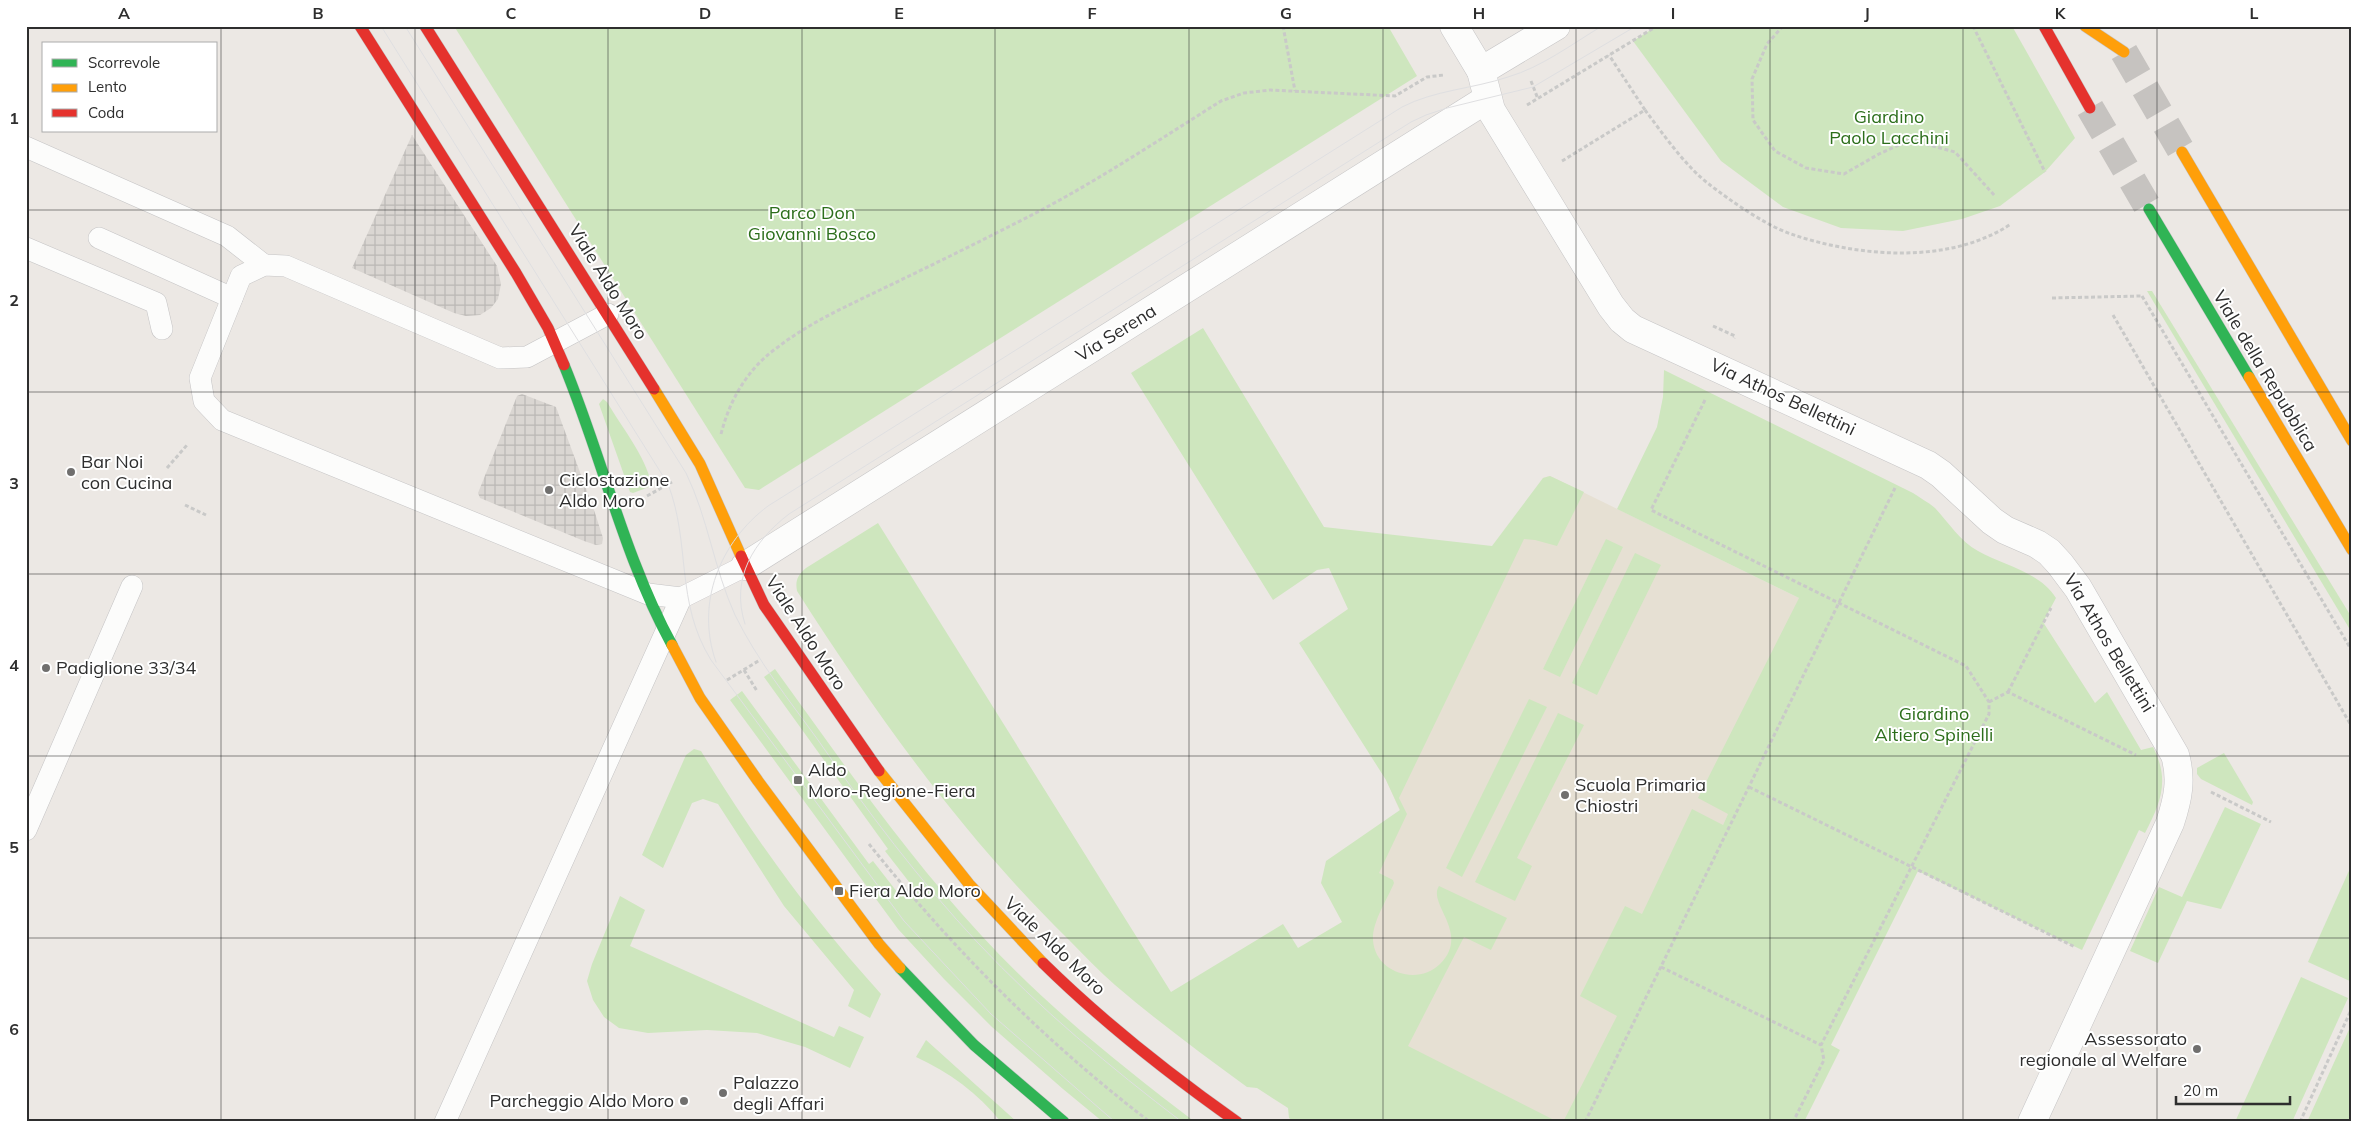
<svg xmlns="http://www.w3.org/2000/svg" width="2378" height="1148" font-family="Mulish,sans-serif">
  <style>
    .education { fill: #e6e0d3 }
    .grass { fill: #cee6be }
    .plaza { fill: url(#plaza-grid) }
    .lines { fill: none; stroke-linecap: round; stroke-linejoin: round }
    .secondary-tunnel { stroke: #c6c3c0; stroke-width: 28; stroke-dasharray: 28 14; stroke-linecap: butt }
    .lane-casing { stroke: #c5c4c5; stroke-width: 22 }
    .street-casing { stroke: #c5c4c5; stroke-width: 29 }
    .fast-casing { stroke: #c5c4c5; stroke-width: 12 }
    .slow-casing { stroke: #c5c4c5; stroke-width: 12 }
    .jam-casing { stroke: #c5c4c5; stroke-width: 12 }
    .path { stroke: #c9c9c8; stroke-width: 3; stroke-dasharray: 4 2.5; stroke-linecap: butt }
    .lane { stroke: #fcfcfb; stroke-width: 21 }
    .street { stroke: #fcfcfb; stroke-width: 28 }
    .fast { stroke: #30b455; stroke-width: 11 }
    .slow { stroke: #ff9f0a; stroke-width: 11 }
    .jam { stroke: #e5322d; stroke-width: 11 }
    .tram { stroke: #dfdfe1; stroke-width: 1 }
    .path-bridge { stroke: #c9c9c8; stroke-width: 3; stroke-dasharray: 4 2.5; stroke-linecap: butt }
    .grid { fill: none; stroke: #2e2e2e; stroke-width: 1; stroke-opacity: 0.55 }
    .poi-dot { fill: #706f6e; stroke: #fff; stroke-width: 2 }
    .labels { text-anchor: middle; stroke-width: 4; stroke-linejoin: round; paint-order: stroke }
    .park-label { font-size: 18px; fill: #2c6e1b; stroke: #fff }
    .street-label { font-size: 18px; fill: #2e2e2e; stroke: #fff }
    .poi-label { font-size: 18px; fill: #2e2e2e; stroke: #fff; text-anchor: start }
    .neatline { fill: none; stroke: #2e2e2e; stroke-width: 2 }
    .grid-label { font-size: 16px; text-anchor: middle; font-weight: bold; fill: #2e2e2e }
  </style>
  <defs>
    <pattern id="plaza-grid" width="8" height="8" patternUnits="userSpaceOnUse" patternTransform="scale(1.25)"><rect width="8" height="8" fill="#dad6d2"/><path d="M0 4h8M4 0v8" fill="none" stroke="#bbb8b5"/></pattern>
  </defs>
  <rect width="100%" height="100%" fill="#ece8e4"/>
  <path class="education" d="M1550,476L1799,598L1826,614L1578,1122H1295L1289,1118L1367,907L1400,811L1386,780L1543,478Z"/>
  <g class="grass">
    <path d="M454,26H1388L1417,76L759,490L745,488Z"/>
    <path d="M1657,26H2012L2075,138L2045,172L2000,206L1962,219L1903,231L1841,228L1783,207L1721,161L1633,41Z"/>
    <path d="M2147,291H2152L2352,618V633Z"/>
    <path d="M1203,328L1324,527L1492,546L1543,478L1550,476L1584,492L1557,546L1535,540L1524,539L1399,798L1407,814L1379,873L1393,880L1394,883C1387,900 1372,922 1373,940C1375,973 1418,986 1440,964C1471,933 1427,904 1439,886L1507,918L1491,950L1464,937L1408,1046L1558,1122H1295L1289,1118L1288,1108L1257,1088L1247,1087C1202,1054 1157,1021 1115,985C1099,971 1084,955 1069,940C963,836 877,716 797,591C795,580 798,575 806,568L878,523L1171,992L1283,924L1298,948L1342,922L1321,883L1326,861L1400,810L1386,780L1299,643L1348,609L1329,568L1317,570L1273,600L1131,373Z"/>
    <path d="M1664,370L1913,493C1920,498 1928,502 1935,508C1949,523 1960,541 1978,551C2004,566 2039,571 2056,598L2043,622L2095,703L2107,692L2141,750L2153,747C2170,780 2161,802 2145,833L2139,830L2082,950L1918,871L1831,1045L1840,1050L1804,1122H1563L1617,1016L1580,996L1625,906L1642,914L1692,809L1723,825L1728,814L1698,798L1799,598L1617,509L1657,427L1663,397Z"/>
    <path d="M603,399L607,402C621,426 646,457 651,483L649,487L633,493L630,492L599,404Z"/>
    <path d="M1606,539L1623,547L1560,677L1543,669Z"/>
    <path d="M1635,553L1661,565L1597,695L1572,683Z"/>
    <path d="M775,669C841,760 904,852 981,935C1045,1005 1120,1065 1195,1122H1103L1063,1089L992,1027L944,979L898,929L730,700L742,691L869,864L873,861L901,897L913,887L885,851L888,849L764,677Z"/>
    <path d="M1529,699L1547,707L1462,877L1446,868Z"/>
    <path d="M1558,713L1584,725L1517,858L1532,866L1515,901L1475,882Z"/>
    <path d="M694,749L701,751C754,838 812,918 881,994L870,1018L848,1006L854,990L784,906L718,804L703,799L692,803L663,868L642,855L686,755Z"/>
    <path d="M2224,753L2253,802L2252,805L2201,779L2197,774V768Z"/>
    <path d="M2225,807L2261,824L2221,909L2187,901L2158,963L2130,951L2159,887L2182,897Z"/>
    <path d="M2352,864V982L2308,962Z"/>
    <path d="M620,896L645,910L630,946L834,1037L839,1026L864,1037L850,1068L805,1047L757,1033L707,1030L648,1033L619,1028L604,1017L593,1000L587,981L592,964Z"/>
    <path d="M2301,977L2348,998L2292,1122H2235Z"/>
    <path d="M2352,1023V1122H2307Z"/>
    <path d="M926,1040L1017,1122H1001C978,1093 949,1072 916,1057Z"/>
  </g>
  <g class="plaza">
    <path d="M412,135L497,266L501,284L498,299L491,308L480,315L466,316L454,313L352,268Z"/>
    <path d="M522,394L556,407L595,513L603,538L602,544L596,545L584,541L480,498L478,493L517,396Z"/>
  </g>
  <g class="lines">
    <g class="secondary-tunnel">
      <path d="M2124,52L2182,152"/>
      <path d="M2090,108L2149,209"/>
    </g>
    <g class="lane-casing">
      <g id="lane">
        <path d="M26,147L227,236L264,265"/>
        <path d="M99,238L232,298"/>
        <path d="M26,248L156,303L162,329"/>
        <path d="M608,314L527,357L500,358L286,266L264,265L241,276L200,378L204,401L222,420L648,594L681,598L745,566"/>
        <path d="M26,830L132,586"/>
        <path d="M445,1122L681,598"/>
      </g>
    </g>
    <g class="street-casing">
      <g id="street">
        <path d="M1454,26L1481,71L1491,110L1611,306L1622,320L1633,329L1928,465L1941,474L1992,521L2005,530L2037,544L2049,552L2060,564L2078,588L2175,755C2182,779 2178,799 2170,823L2032,1122"/>
        <path d="M1481,71L1556,26"/>
        <path d="M745,566L1487,99"/>
      </g>
    </g>
    <g class="fast-casing">
      <g id="fast">
        <path d="M2149,209L2249,377"/>
        <path d="M564,365C602,457 624,557 672,645"/>
        <path d="M900,968L974,1045L1064,1122"/>
      </g>
    </g>
    <g class="slow-casing">
      <g id="slow">
        <path d="M2085,26L2124,52"/>
        <path d="M2182,152L2352,441"/>
        <path d="M2249,377L2352,550"/>
        <path d="M654,389L700,464L741,556"/>
        <path d="M672,645L700,698L758,781L879,944L900,968"/>
        <path d="M879,771L969,884L1043,963"/>
      </g>
    </g>
    <g class="jam-casing">
      <g id="jam">
        <path d="M360,26L516,273L548,328L564,365"/>
        <path d="M425,26L654,389"/>
        <path d="M2044,26L2090,108"/>
        <path d="M741,556L764,605L879,771"/>
        <path d="M1043,963C1103,1022 1169,1074 1237,1122"/>
      </g>
    </g>
    <g class="path">
      <path d="M1283,26L1295,91"/>
      <path d="M1783,26L1767,44L1752,79L1753,120L1775,151L1806,168L1844,174L1879,154L1910,140L1955,152L1995,196"/>
      <path d="M1973,26L2045,172"/>
      <path d="M1531,81L1538,99"/>
      <path d="M1527,105L1657,26"/>
      <path d="M1645,110C1663,134 1686,167 1710,185C1731,201 1765,225 1791,234C1858,257 1949,265 2011,224"/>
      <path d="M1562,161L1645,110L1609,55"/>
      <path d="M2142,296L2352,651"/>
      <path d="M2113,315L2352,727"/>
      <path d="M1713,326L1735,336L1734,338"/>
      <path d="M1705,400L1651,510L1966,666L1989,702V714L1821,1045L1824,1060L1793,1122"/>
      <path d="M721,434C730,399 748,368 778,347C809,323 845,307 880,290C926,268 971,246 1016,223C1087,188 1154,143 1221,101L1244,93L1270,90L1395,96L1427,77L1444,75"/>
      <path d="M167,468L187,445"/>
      <path d="M647,496L672,482"/>
      <path d="M185,505L206,515"/>
      <path d="M744,670L757,691"/>
      <path d="M727,680L760,660"/>
      <path d="M2008,692L2051,608"/>
      <path d="M1989,702L2008,692L2136,755"/>
      <path d="M1749,787L2075,947"/>
      <path d="M2211,792L2271,822"/>
      <path d="M869,844C953,949 1043,1040 1150,1122"/>
      <path d="M1661,967L1821,1045"/>
      <path d="M1585,1122L1895,488"/>
      <path d="M2300,1122L2352,1008"/>
    </g>
    <use href="#lane" class="lane"/>
    <use href="#street" class="street"/>
    <use href="#fast" class="fast"/>
    <use href="#slow" class="slow"/>
    <use href="#jam" class="jam"/>
    <g class="tram">
      <path d="M381,26L668,484C691,544 675,602 711,660L904,921L991,1014L1115,1122"/>
      <path d="M405,26L686,473C708,518 714,569 735,615C757,660 789,700 818,740C867,811 919,880 978,943C1040,1009 1110,1067 1182,1122"/>
      <path d="M745,624C730,578 754,541 789,514L1411,122L1426,115L1447,108L1533,87L1636,26"/>
      <path d="M716,662C695,603 720,542 768,506L1402,107C1435,90 1472,89 1508,77C1542,67 1572,44 1602,26"/>
    </g>
    <path class="path-bridge" d="M2052,298L2142,296"/>
  </g>
  <path class="grid" d="M221,26V1122M415,26V1122M608,26V1122M802,26V1122M995,26V1122M1189,26V1122M1383,26V1122M1576,26V1122M1770,26V1122M1963,26V1122M2157,26V1122M26,210H2352M26,392H2352M26,574H2352M26,756H2352M26,938H2352"/>
  <g class="poi-dot">
    <circle cx="71" cy="472" r="5"/>
    <circle cx="549" cy="490" r="5"/>
    <circle cx="46" cy="668" r="5"/>
    <rect x="793" y="775" width="10" height="10" rx="2.5"/>
    <circle cx="1565" cy="795" r="5"/>
    <rect x="834" y="886" width="10" height="10" rx="2.5"/>
    <circle cx="2197" cy="1049" r="5"/>
    <circle cx="723" cy="1093" r="5"/>
    <circle cx="684" cy="1101" r="5"/>
  </g>
  <g class="labels">
    <g class="park-label">
      <text x="1889" y="123">Giardino<tspan x="1889" dy="21">Paolo Lacchini</tspan></text>
      <text x="812" y="219">Parco Don<tspan x="812" dy="21">Giovanni Bosco</tspan></text>
      <text x="1934" y="720">Giardino<tspan x="1934" dy="21">Altiero Spinelli</tspan></text>
    </g>
    <g class="street-label">
      <text transform="translate(608 282) rotate(58)" y="6">Viale Aldo Moro</text>
      <text transform="translate(1116 333) rotate(-32)" y="6">Via Serena</text>
      <text transform="translate(2265 371) rotate(59)" y="6">Viale della Repubblica</text>
      <text transform="translate(1783 397) rotate(25)" y="6">Via Athos Bellettini</text>
      <text transform="translate(806 633) rotate(57)" y="6">Viale Aldo Moro</text>
      <text transform="translate(2109 643) rotate(59)" y="6">Via Athos Bellettini</text>
      <text transform="translate(1055 946) rotate(44)" y="6">Viale Aldo Moro</text>
    </g>
    <g class="poi-label">
      <text x="81" y="468">Bar Noi<tspan x="81" dy="21">con Cucina</tspan></text>
      <text x="559" y="486">Ciclostazione<tspan x="559" dy="21">Aldo Moro</tspan></text>
      <text x="56" y="674">Padiglione 33/34</text>
      <text x="808" y="776">Aldo<tspan x="808" dy="21">Moro-Regione-Fiera</tspan></text>
      <text x="1575" y="791">Scuola Primaria<tspan x="1575" dy="21">Chiostri</tspan></text>
      <text x="849" y="897">Fiera Aldo Moro</text>
      <text x="2187" y="1045" text-anchor="end">Assessorato<tspan x="2187" dy="21">regionale al Welfare</tspan></text>
      <text x="733" y="1089">Palazzo<tspan x="733" dy="21">degli Affari</tspan></text>
      <text x="674" y="1107" text-anchor="end">Parcheggio Aldo Moro</text>
    </g>
  </g>
  <rect width="2378" height="1148" fill="none" stroke="#ffffff" stroke-width="55"/>
  <rect x="42" y="42" width="175" height="90" fill="#ffffff" stroke="#ababab"/>
  <rect x="52" y="59" width="25" height="8" fill="#30b455" stroke="#ababab"/>
  <text x="88" y="68" font-size="15" fill="#2e2e2e">Scorrevole</text>
  <rect x="52" y="84" width="25" height="8" fill="#ff9f0a" stroke="#ababab"/>
  <text x="88" y="92" font-size="15" fill="#2e2e2e">Lento</text>
  <rect x="52" y="109" width="25" height="8" fill="#e5322d" stroke="#ababab"/>
  <text x="88" y="118" font-size="15" fill="#2e2e2e">Coda</text>
  <path d="M2176 1096v8h114v-8" fill="none" stroke="#2e2e2e" stroke-width="2.5"/>
  <text x="2183" y="1096" font-size="15" fill="#2e2e2e" stroke="#ffffff" stroke-width="4" paint-order="stroke">20 m</text>
  <rect x="28" y="28" width="2322" height="1092" class="neatline"/>
  <g class="grid-label">
    <text x="124" y="19">A</text>
    <text x="318" y="19">B</text>
    <text x="511" y="19">C</text>
    <text x="705" y="19">D</text>
    <text x="899" y="19">E</text>
    <text x="1092" y="19">F</text>
    <text x="1286" y="19">G</text>
    <text x="1479" y="19">H</text>
    <text x="1673" y="19">I</text>
    <text x="1867" y="19">J</text>
    <text x="2060" y="19">K</text>
    <text x="2254" y="19">L</text>
    <text x="14" y="124">1</text>
    <text x="14" y="306">2</text>
    <text x="14" y="489">3</text>
    <text x="14" y="671">4</text>
    <text x="14" y="853">5</text>
    <text x="14" y="1035">6</text>
  </g>
</svg>
